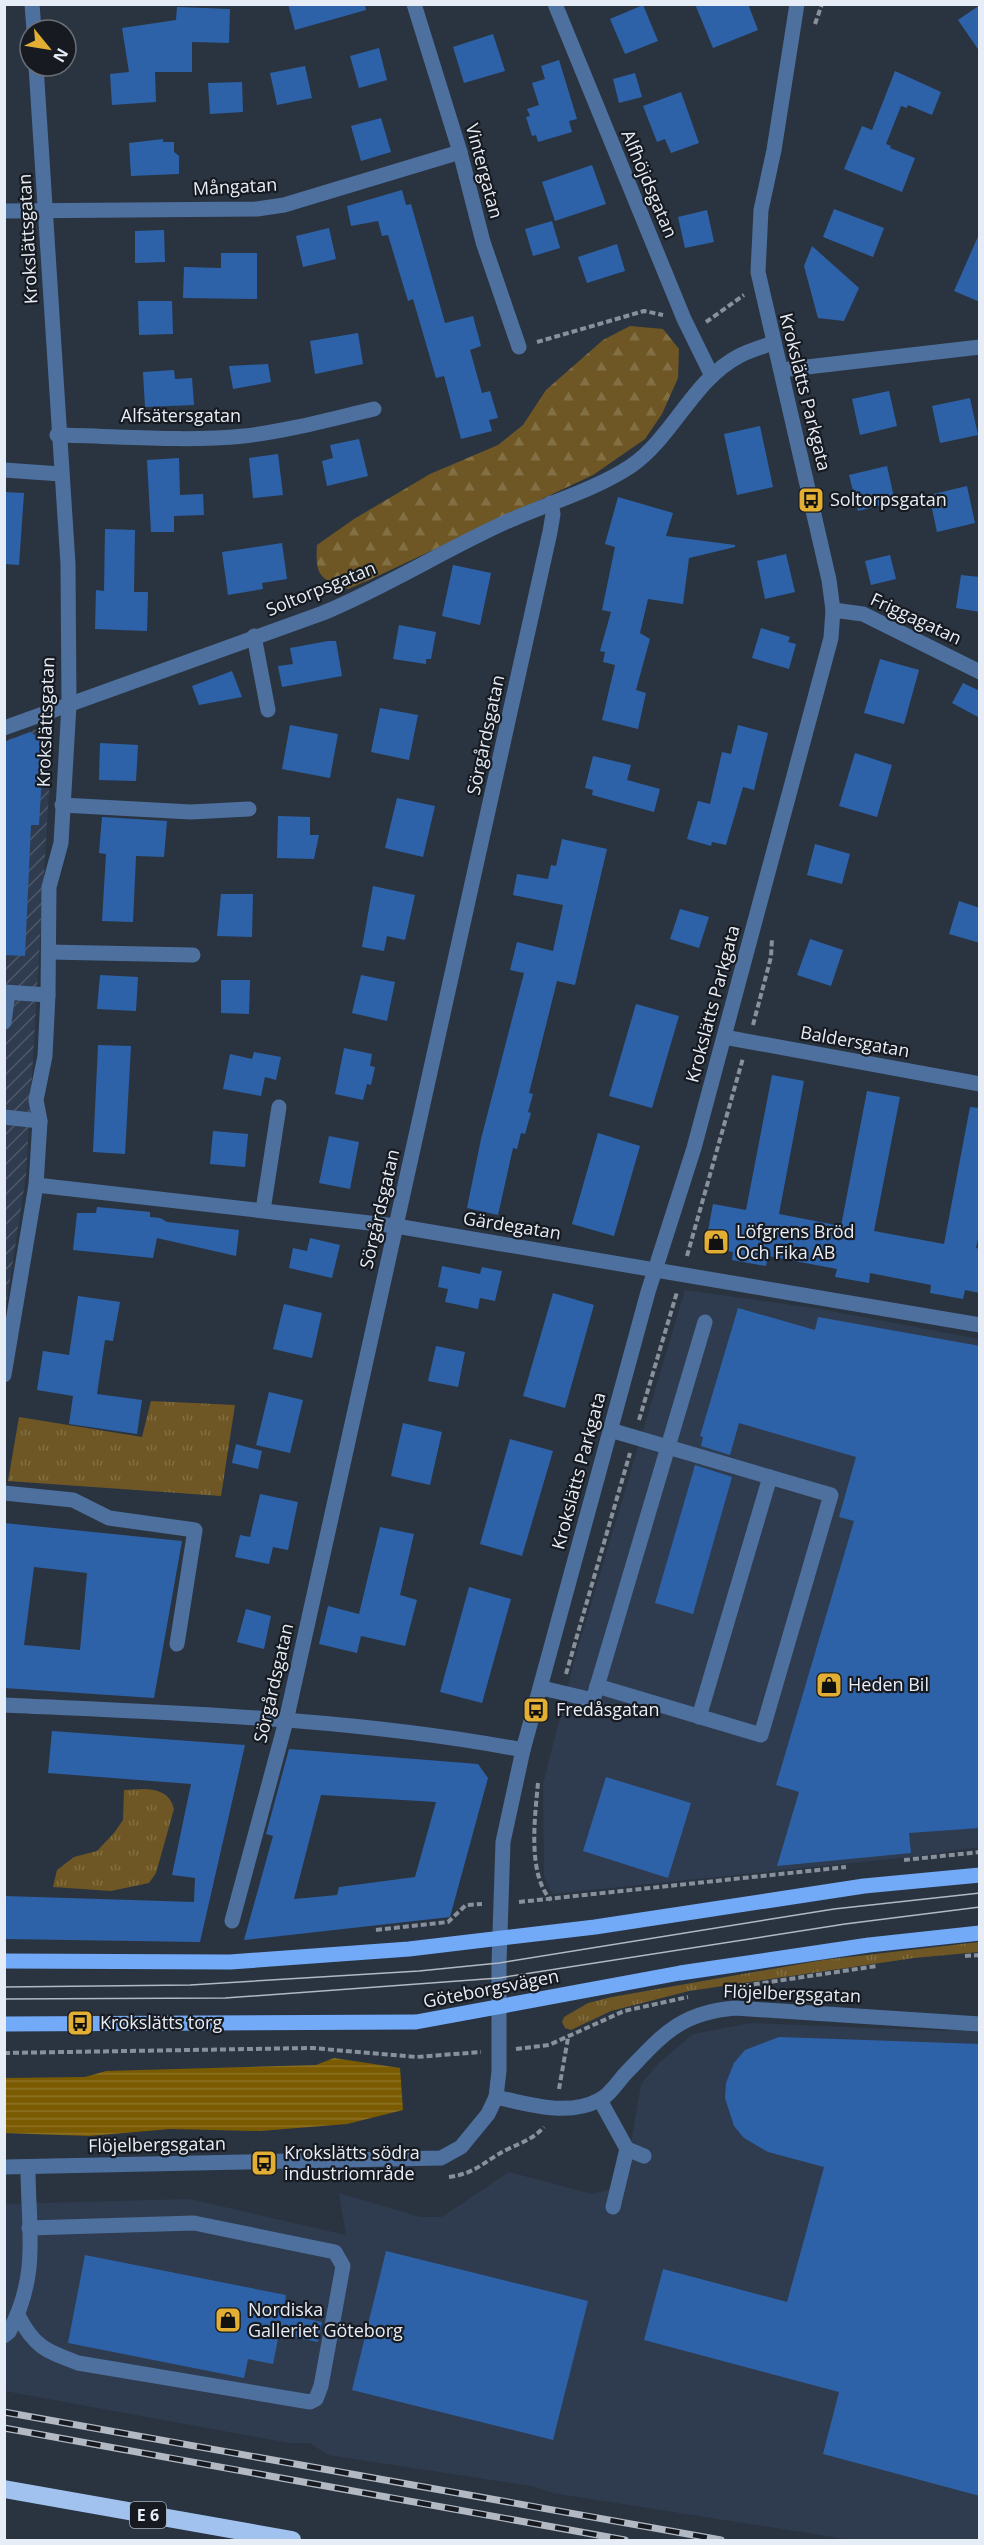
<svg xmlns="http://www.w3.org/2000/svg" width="984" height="2545" font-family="'Open Sans',sans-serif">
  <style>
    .built { fill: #2f3c4f }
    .industrial { fill: url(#industrial-furrows) }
    .grass { fill: url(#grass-tufts) }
    .forest { fill: url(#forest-firs) }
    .water { fill: url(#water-rules) }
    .building { fill: #2e62a8; fill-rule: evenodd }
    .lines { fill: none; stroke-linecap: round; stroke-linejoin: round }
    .path { stroke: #88909b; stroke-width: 4; stroke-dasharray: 6 3; stroke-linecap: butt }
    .minor { stroke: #4e709e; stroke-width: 15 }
    .major { stroke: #73aaf7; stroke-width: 15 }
    .highway { stroke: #a1c2ef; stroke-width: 18 }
    .tram { stroke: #b2b9c3; stroke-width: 1.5 }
    .rail-casing { stroke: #b2b9c3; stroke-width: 7 }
    .rail { stroke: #171b21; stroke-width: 4.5; stroke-dasharray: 14; stroke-linecap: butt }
    .labels { text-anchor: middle; stroke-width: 4.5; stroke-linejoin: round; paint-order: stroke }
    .shield { fill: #171b21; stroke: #a9aeb6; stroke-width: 1.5 }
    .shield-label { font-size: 16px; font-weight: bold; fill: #e7edf6 }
    .street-label { font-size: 18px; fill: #e7edf6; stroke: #171b21 }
    .poi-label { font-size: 18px; fill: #e7edf6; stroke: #171b21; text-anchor: start }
  </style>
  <defs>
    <pattern id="industrial-furrows" width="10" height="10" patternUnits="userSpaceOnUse" patternTransform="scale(1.5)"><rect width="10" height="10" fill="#2f3c4f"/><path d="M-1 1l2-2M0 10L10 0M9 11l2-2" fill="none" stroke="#4d5869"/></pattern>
    <pattern id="grass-tufts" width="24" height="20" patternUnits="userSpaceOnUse" patternTransform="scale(1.5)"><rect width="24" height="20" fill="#6e5724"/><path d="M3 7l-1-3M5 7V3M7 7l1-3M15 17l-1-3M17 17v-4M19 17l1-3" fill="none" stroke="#836f44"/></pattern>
    <pattern id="forest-firs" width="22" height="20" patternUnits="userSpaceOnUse" patternTransform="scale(1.5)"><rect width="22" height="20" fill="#6e5724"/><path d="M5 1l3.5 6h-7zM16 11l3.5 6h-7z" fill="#836f44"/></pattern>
    <pattern id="water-rules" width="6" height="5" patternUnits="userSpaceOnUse" patternTransform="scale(1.5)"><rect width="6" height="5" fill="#7b5b01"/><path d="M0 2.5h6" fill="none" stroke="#8e7327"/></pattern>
  </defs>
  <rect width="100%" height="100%" fill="#2a3441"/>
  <g class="built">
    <path d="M685,1290L820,1309L979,1339V1847L909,1857L552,1894L544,1876L543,1784L575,1658Z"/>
    <path d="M752,2023L947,2031L979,2023V2540H852L553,2493L531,2486L328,2455L310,2443H289L5,2391L4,2204L189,2199L346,2235L339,2193L420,2217H442L509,2172L592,2194L624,2186L641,2084L659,2063L693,2034Z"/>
  </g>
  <path class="industrial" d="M53,723L26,1175L5,1312V741Z"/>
  <g class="grass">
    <path d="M151,1401L235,1405L221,1496L8,1481L19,1417L142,1437Z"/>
    <path d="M144,1789C159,1790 170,1793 174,1809L156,1873L149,1883L111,1891L53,1887L57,1870L74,1857L97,1851L114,1833L123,1820L124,1790Z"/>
    <path d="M979,1942V1952L914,1958L689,1991L611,2011L571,2030L565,2028L562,2022L564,2017L588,2003L612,1997L823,1960Z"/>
  </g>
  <path class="forest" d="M630,326L663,329L679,349L678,378L662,414L645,439L593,475L369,580L348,589C320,579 315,576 317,545L354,519L430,474L498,445L523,425L546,390L603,340Z"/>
  <path class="water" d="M334,2058L400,2068L403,2110L347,2124L260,2131L170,2129L89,2136L5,2133V2078L85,2077L106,2071L316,2065Z"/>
  <g class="building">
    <path d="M288,4H365L366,10L295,30Z"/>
    <path d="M695,4H748L758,30L713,48Z"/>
    <path d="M643,5L658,41L625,54L610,19Z"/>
    <path d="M980,5V52L958,20Z"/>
    <path d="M177,7L230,9L229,43L192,42V72H155L156,102L112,105L110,74L129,72L122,28L176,20Z"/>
    <path d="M493,34L505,71L464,83L453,47Z"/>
    <path d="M379,48L387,80L359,88L350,56Z"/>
    <path d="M559,60L577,119L569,121L572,132L538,142L536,135L532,136L526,117L530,116L527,109L539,105L532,83L545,79L541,66Z"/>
    <path d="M305,66L312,98L277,105L270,73Z"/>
    <path d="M895,71L941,92L932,115L908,105L907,108L901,106L886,144L891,146L890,148L915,158L902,192L844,169L862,126L872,130Z"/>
    <path d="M635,73L642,97L619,103L613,79Z"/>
    <path d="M242,82L243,112L210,114L208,83Z"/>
    <path d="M681,92L699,143L671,153L665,139L657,142L643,106Z"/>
    <path d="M381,118L391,152L361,161L351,126Z"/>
    <path d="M163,139V142H174V152L179,156V174L131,176L129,143Z"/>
    <path d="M592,165L606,204L555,221L542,182Z"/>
    <path d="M402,190L406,205L411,204L445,323L473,316L481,346L470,350L482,393L490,391L498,418L489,420L492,431L461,439L444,376L436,378L413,299L408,301L388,235L382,236L378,221L351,226L347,206Z"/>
    <path d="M834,209L884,228L873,257L823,237Z"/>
    <path d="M707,210L714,242L685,248L678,217Z"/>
    <path d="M552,221L560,248L533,256L525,229Z"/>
    <path d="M329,228L336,259L303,267L296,236Z"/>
    <path d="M164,230L165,262L135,263V231Z"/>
    <path d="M980,232V302L954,291Z"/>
    <path d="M617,244L625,271L587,283L578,257Z"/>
    <path d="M812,246L859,288L844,321L818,318L804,266Z"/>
    <path d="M221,253H257V299L183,298L184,267L221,268Z"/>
    <path d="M138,301H172L173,334L139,335Z"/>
    <path d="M358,333L363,364L315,374L310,341Z"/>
    <path d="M268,364L271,382L233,389L229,366Z"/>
    <path d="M174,370L175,379L192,378L194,405L145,407L143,372Z"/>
    <path d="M889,391L897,426L860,435L852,399Z"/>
    <path d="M970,398L978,435L940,443L932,406Z"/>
    <path d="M760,426L773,487L737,495L724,434Z"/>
    <path d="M359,439L368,476L327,486L322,461L333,458L330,445Z"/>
    <path d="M278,454L283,495L253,498L249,458Z"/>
    <path d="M179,458L180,495L203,494L204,515L174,516V532H151L147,460Z"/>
    <path d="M887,466L895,502L858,511L849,475Z"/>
    <path d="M967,486L975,523L937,532L929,495Z"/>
    <path d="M4,492L24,493L19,565L4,564Z"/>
    <path d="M618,497L673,513L666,536L735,545V547L689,558L683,604L648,599L640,633L650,639L636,690L646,693L638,729L602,720L615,665L603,662L605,652L600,651L611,612L602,610L615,547L605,544Z"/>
    <path d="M105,529L135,530L134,592H148L147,631L95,629L96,590L104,591Z"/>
    <path d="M282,543L287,579L262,583L263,589L228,595L222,552Z"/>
    <path d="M786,554L795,592L765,599L757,561Z"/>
    <path d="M890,555L896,579L871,585L865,561Z"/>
    <path d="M453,565L491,573L480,625L442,616Z"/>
    <path d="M961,575L980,577V612L956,608Z"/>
    <path d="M399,625L436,632L431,659H426V664L393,659Z"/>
    <path d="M761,628L790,637L788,642L796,644L789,669L752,658Z"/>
    <path d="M328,641H336L342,676L282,687L278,666L293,664L290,648Z"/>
    <path d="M880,659L919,670L904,724L864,713Z"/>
    <path d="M232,671L242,697L199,705L192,686Z"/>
    <path d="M963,683L980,691V718L952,703Z"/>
    <path d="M380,708L418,715L409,760L371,752Z"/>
    <path d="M290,725L338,734L330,778L282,769Z"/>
    <path d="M738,725L768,733L754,790L743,787L726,845L712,842L711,846L687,839L698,801L710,804L722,752L731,754Z"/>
    <path d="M30,732L44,741L39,825H31L25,956L4,955V742Z"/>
    <path d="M100,743L138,745L136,781L99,780Z"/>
    <path d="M855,753L892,765L877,817L839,806Z"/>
    <path d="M593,756L631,765L627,780L660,789L654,812L592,795L593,790L585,788Z"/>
    <path d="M397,798L435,806L423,857L385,848Z"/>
    <path d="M278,816L310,817V835H319L314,859L277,858Z"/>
    <path d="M102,817L167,821L164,857L136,856L133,922L102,921L106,854L99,853Z"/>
    <path d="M562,839L607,849L575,985L557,981L529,1093L533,1094L528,1112L531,1113L525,1134L521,1133L517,1149L513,1148L498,1215L467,1208L481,1139L524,973L510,970L517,942L553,951L563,905L513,895L517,874L548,879L551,865L556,866Z"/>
    <path d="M815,844L850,854L842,884L807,875Z"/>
    <path d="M373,886L415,895L405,940L387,936L384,951L362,947Z"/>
    <path d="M221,894H253L252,937L217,936Z"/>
    <path d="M959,901L980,908V943L949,934Z"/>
    <path d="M680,909L709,917L699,948L670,939Z"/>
    <path d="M810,939L843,950L831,986L797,975Z"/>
    <path d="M100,975L138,977L136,1011L97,1009Z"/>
    <path d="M361,975L395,982L387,1021L352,1013Z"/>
    <path d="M221,980H250L249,1014L221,1013Z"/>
    <path d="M636,1004L679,1016L652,1108L609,1096Z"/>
    <path d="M98,1045L131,1046L125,1154L93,1152Z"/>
    <path d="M344,1048L372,1054L370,1066L375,1067L371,1085L367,1084L363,1100L335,1094Z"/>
    <path d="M254,1052L281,1057L276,1080L265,1077L261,1096L223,1089L230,1054L252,1059Z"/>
    <path d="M772,1075L804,1081L779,1214L841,1226L867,1091L900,1097L874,1231L944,1244L970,1107L980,1108V1230L976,1248L980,1249V1293L965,1290L963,1299L930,1293L931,1285L870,1273L869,1283L835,1277L837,1269L768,1256L766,1266L732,1260L733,1252L705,1247L713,1204L746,1210Z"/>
    <path d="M213,1131L248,1134L245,1167L210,1164Z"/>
    <path d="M598,1133L640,1146L614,1236L572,1224Z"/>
    <path d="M329,1136L359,1142L350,1189L319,1183Z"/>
    <path d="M97,1207L150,1212V1217L160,1218L167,1222L239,1230L236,1256L157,1238L153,1258L73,1250L77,1213H96Z"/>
    <path d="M310,1238L340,1245L332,1278L289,1268L293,1248L307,1251Z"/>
    <path d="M442,1266L480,1274L482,1267L502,1271L495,1301L480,1298L478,1309L445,1302L448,1289L438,1287Z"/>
    <path d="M553,1293L594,1305L565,1408L523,1396Z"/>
    <path d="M78,1296L120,1302L113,1341L105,1340L97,1394L142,1400L137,1434L69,1424L73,1396L37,1390L43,1351L69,1355Z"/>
    <path d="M284,1304L322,1313L312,1358L273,1349Z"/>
    <path d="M738,1308L815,1330L818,1317L980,1346V1828L909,1833L911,1853L777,1866L799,1792L776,1785L854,1521L839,1517L856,1457L739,1423L730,1455L701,1446L703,1437L700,1436Z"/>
    <path d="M436,1346L465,1352L458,1387L428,1381Z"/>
    <path d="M269,1392L303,1400L290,1453L256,1445Z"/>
    <path d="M403,1423L442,1432L430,1485L391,1476Z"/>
    <path d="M510,1439L553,1451L522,1556L480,1544Z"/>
    <path d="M236,1444L262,1451L258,1469L232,1463Z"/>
    <path d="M695,1465L732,1477L693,1614L655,1603Z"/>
    <path d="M260,1494L298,1502L288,1550L273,1547L269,1564L235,1557L240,1535L250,1537Z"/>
    <path d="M4,1523L182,1541L154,1698L4,1688ZM34,1567L87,1573L80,1650L24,1645Z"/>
    <path d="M380,1527L414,1534L400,1595L417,1600L405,1646L361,1636L357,1653L319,1644L328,1606L359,1614Z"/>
    <path d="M469,1587L511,1599L482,1703L440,1692Z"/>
    <path d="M246,1609L271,1616L264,1649L237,1642Z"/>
    <path d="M52,1731L245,1745L200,1942L4,1939V1896L194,1902L195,1878L172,1875L191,1784L48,1773Z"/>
    <path d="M289,1749L478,1764L488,1778L450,1917L244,1940L273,1836L266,1834ZM321,1795L436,1802L415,1877L339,1887L337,1895L294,1899Z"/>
    <path d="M606,1777L691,1803L668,1878L583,1851Z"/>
    <path d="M779,2037L980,2044V2496L823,2454L839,2392L644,2340L663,2269L787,2302L824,2167L768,2152L744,2138L734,2126L725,2098L726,2083L734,2063L745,2050Z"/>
    <path d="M386,2251L588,2301L553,2440L352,2390Z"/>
    <path d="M85,2255L286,2295L283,2314L322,2322L318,2342L279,2334L273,2364L248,2359L244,2378L68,2343Z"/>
  </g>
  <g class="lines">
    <g class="path">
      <path d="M815,24L822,4"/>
      <path d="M706,322L744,295"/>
      <path d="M537,342L644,311L663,315"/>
      <path d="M753,1025L771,957L772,939"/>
      <path d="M687,1256L743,1058"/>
      <path d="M639,1420L677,1292"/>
      <path d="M566,1674L630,1453"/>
      <path d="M538,1783C535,1816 527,1875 551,1900"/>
      <path d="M904,1860L980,1852"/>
      <path d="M519,1902L846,1867"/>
      <path d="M376,1930L448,1922L466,1905L482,1904"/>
      <path d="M965,1956L980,1955"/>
      <path d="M736,1987L877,1966"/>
      <path d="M516,2049L549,2045L624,2011L688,1997"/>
      <path d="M4,2053L312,2048L416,2057L481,2052"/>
      <path d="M559,2089L568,2038"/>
      <path d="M449,2177C478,2173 485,2160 508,2149C523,2142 533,2139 544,2127"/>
    </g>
    <g class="minor">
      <path d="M32,4L34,30"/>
      <path d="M414,4L460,152L483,242L519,347"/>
      <path d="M555,4L684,319L712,376"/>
      <path d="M4,211L257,209L284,205L460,152"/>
      <path d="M781,370L980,347"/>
      <path d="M57,435C119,436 183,442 244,436C288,431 331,419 374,409"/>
      <path d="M4,470L61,474"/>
      <path d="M833,610L863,614L980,672"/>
      <path d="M254,636L268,710"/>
      <path d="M4,728L323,613C386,587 444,550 506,522C548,503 593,491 631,466C673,437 693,380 739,356C750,350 762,347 773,343"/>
      <path d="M62,805L191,812L249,809"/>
      <path d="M49,952L193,955"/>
      <path d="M4,992L48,995"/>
      <path d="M4,1022L8,993"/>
      <path d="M724,1037L980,1084"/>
      <path d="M4,1117L40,1121"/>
      <path d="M36,1185L396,1226L980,1325"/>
      <path d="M263,1210L279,1107"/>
      <path d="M4,1375L36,1185L40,1121L36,1100L45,1056L48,995L49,887L61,843L69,705L68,564L36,66"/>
      <path d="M4,1493L73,1500L109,1518L195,1530L177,1644"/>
      <path d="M597,1686L761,1735L831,1495L610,1430"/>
      <path d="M542,1688L593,1700L705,1322"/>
      <path d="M4,1705C176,1713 355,1718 523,1750"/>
      <path d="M699,1717L770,1477"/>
      <path d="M232,1921L286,1721L550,532L553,514L551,503"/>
      <path d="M496,2097C528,2104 568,2117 599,2100C609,2096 618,2082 625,2074C662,2036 678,2013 735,2008L980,2024"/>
      <path d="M600,2100L627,2149L644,2156"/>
      <path d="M4,2167L441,2158L461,2147L488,2114L496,2097L499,2071V1963L503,1842L523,1750L648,1292L694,1148L831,638L833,610L829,580L758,272L761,210L774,150L797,4"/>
      <path d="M613,2207L627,2149"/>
      <path d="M18,2315C34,2347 46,2351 78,2363L310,2402L316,2399L321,2386L343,2266L335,2252L194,2223L29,2228"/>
      <path d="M4,2336L9,2332C40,2274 28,2229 28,2167"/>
    </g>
    <g class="major">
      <path d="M4,1961L230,1962L409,1949L595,1927L864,1886L980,1875"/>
      <path d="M4,2024L416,2022L680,1973L869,1945L980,1933"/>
    </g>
    <path class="highway" d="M4,2489L292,2540"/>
    <g class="tram">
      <path d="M4,1987L190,1985L419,1971L499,1963L834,1909L980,1893"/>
      <path d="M4,1999L225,1998L499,1978L845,1924L980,1907"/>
    </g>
    <g class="rail-casing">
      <g id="rail">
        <path d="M4,2412L721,2540"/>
        <path d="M4,2428L625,2540"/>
      </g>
    </g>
    <use href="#rail" class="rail"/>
  </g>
  <defs>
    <g id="bus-square" transform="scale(1.35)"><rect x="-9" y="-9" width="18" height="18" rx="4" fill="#e2af34" stroke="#171b21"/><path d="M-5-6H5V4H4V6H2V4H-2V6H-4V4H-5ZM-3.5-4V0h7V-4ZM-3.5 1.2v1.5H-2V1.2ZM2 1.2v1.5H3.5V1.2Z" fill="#111"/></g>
    <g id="shop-square" transform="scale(1.35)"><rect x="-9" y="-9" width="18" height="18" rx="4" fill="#e2af34" stroke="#171b21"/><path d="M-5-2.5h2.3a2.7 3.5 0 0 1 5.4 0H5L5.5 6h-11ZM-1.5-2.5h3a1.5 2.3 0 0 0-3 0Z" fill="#111"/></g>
  </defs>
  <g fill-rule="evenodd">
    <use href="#bus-square" x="811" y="500"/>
    <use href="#shop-square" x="716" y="1242"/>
    <use href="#shop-square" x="829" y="1685"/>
    <use href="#bus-square" x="536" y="1710"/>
    <use href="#bus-square" x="80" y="2023"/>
    <use href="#bus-square" x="264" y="2163"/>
    <use href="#shop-square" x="228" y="2320"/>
  </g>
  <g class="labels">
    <rect class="shield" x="130" y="2502" width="36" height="26" rx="4.5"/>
    <g class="shield-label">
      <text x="148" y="2521">E 6</text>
    </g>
    <g class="street-label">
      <text transform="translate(484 171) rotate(75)" y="6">Vintergatan</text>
      <text transform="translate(649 184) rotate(67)" y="6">Alfhöjdsgatan</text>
      <text transform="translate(235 187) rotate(-3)" y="6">Mångatan</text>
      <text transform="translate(28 239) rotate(-93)" y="6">Krokslättsgatan</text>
      <text transform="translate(805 392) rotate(76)" y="6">Krokslätts Parkgata</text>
      <text x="181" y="422">Alfsätersgatan</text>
      <text transform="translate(321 589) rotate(-22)" y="6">Soltorpsgatan</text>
      <text transform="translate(916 619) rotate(25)" y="6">Friggagatan</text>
      <text transform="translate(46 722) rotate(-88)" y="6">Krokslättsgatan</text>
      <text transform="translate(486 735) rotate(-78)" y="6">Sörgårdsgatan</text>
      <text transform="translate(713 1004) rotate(-75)" y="6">Krokslätts Parkgata</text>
      <text transform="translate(855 1042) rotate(10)" y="6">Baldersgatan</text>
      <text transform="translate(380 1209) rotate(-77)" y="6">Sörgårdsgatan</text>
      <text transform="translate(512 1226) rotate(9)" y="6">Gärdegatan</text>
      <text transform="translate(579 1471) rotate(-75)" y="6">Krokslätts Parkgata</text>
      <text transform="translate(274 1683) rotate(-77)" y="6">Sörgårdsgatan</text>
      <text transform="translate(491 1989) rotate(-11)" y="6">Göteborgsvägen</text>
      <text transform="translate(792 1994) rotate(2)" y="6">Flöjelbergsgatan</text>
      <text transform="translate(157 2145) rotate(-1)" y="6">Flöjelbergsgatan</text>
    </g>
    <g class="poi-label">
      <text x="830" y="506">Soltorpsgatan</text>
      <text x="736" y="1238">Löfgrens Bröd<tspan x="736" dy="21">Och Fika AB</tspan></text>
      <text x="848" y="1691">Heden Bil</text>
      <text x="556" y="1716">Fredåsgatan</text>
      <text x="100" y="2029">Krokslätts torg</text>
      <text x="284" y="2159">Krokslätts södra<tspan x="284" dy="21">industriområde</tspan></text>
      <text x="248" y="2316">Nordiska<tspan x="248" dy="21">Galleriet Göteborg</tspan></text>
    </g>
  </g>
  <rect width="984" height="2545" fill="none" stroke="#e7edf6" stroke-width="12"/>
  <g transform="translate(48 48) rotate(120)"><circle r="28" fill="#171b21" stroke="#6a6f76" stroke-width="1.5"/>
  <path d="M0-4.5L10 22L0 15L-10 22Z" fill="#e2af34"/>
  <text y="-9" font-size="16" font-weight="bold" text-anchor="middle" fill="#e7edf6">N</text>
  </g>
</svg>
